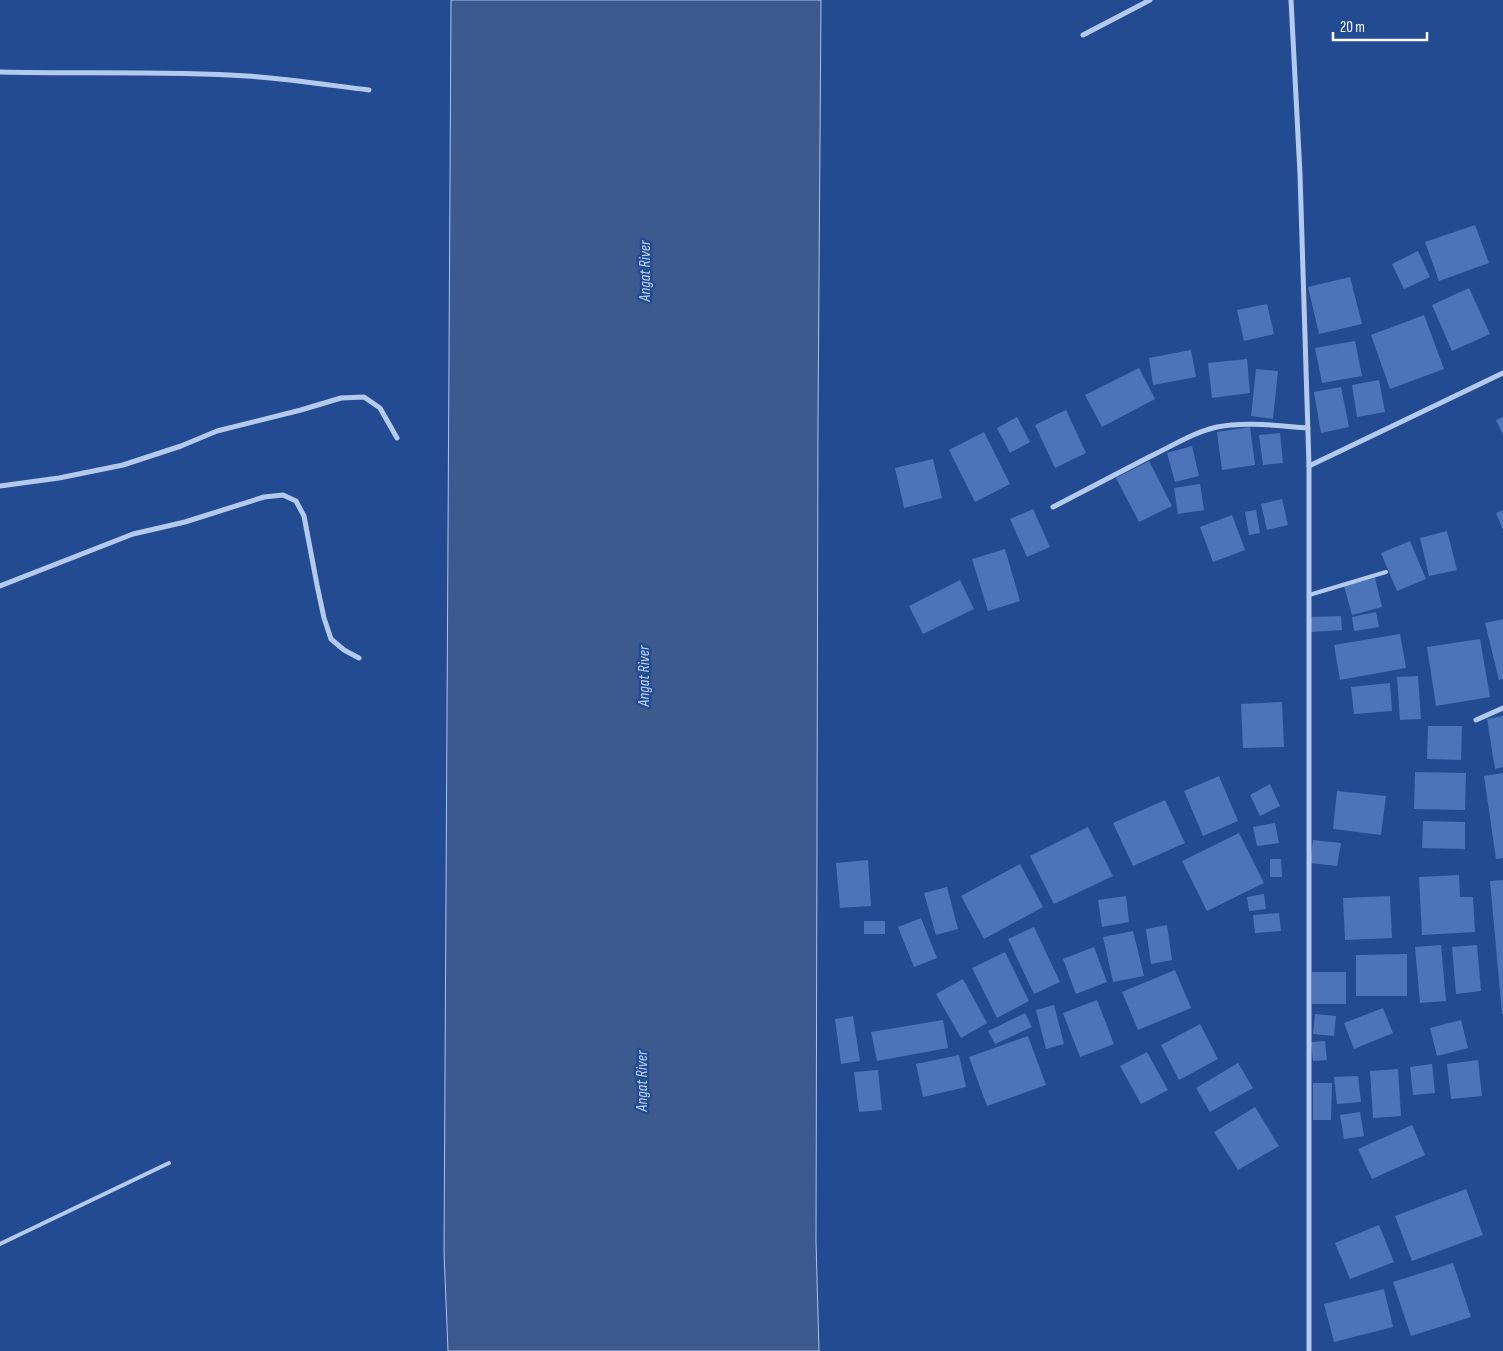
<svg xmlns="http://www.w3.org/2000/svg" width="1503" height="1351" font-family="'Sofia Sans Condensed',sans-serif">
  <style>
    .water { fill: #3d5a8e; stroke: #a8c4ee }
    .building { fill: #4b74b9 }
    .lines { fill: none; stroke-linecap: round; stroke-linejoin: round }
    .lane { stroke: #b4caed; stroke-width: 4 }
    .street { stroke: #b4caed; stroke-width: 5 }
    .labels { text-anchor: middle; stroke-width: 5; stroke-linejoin: round; paint-order: stroke }
    .water-label { font-size: 16px; font-style: italic; fill: #c0d4f4; stroke: #224b92 }
  </style>
  <rect width="100%" height="100%" fill="#224b92"/>
  <path class="water" d="M451,0H821L818,421L816,1241L819,1351H448L444,1252Z"/>
  <g class="building">
    <path d="M1475,225L1489,263L1439,281L1425,242Z"/>
    <path d="M1418,251L1430,277L1404,289L1392,264Z"/>
    <path d="M1350,277L1362,324L1319,334L1308,287Z"/>
    <path d="M1469,288L1490,334L1452,351L1432,305Z"/>
    <path d="M1267,304L1274,334L1244,341L1237,310Z"/>
    <path d="M1424,315L1444,369L1390,389L1371,335Z"/>
    <path d="M1355,341L1362,376L1322,383L1315,348Z"/>
    <path d="M1191,350L1196,377L1153,385L1149,358Z"/>
    <path d="M1247,359L1250,393L1212,398L1208,363Z"/>
    <path d="M1139,368L1155,399L1102,427L1085,395Z"/>
    <path d="M1256,369L1278,371L1273,419L1251,416Z"/>
    <path d="M1379,380L1385,412L1357,417L1352,385Z"/>
    <path d="M1341,387L1349,427L1321,433L1314,392Z"/>
    <path d="M1066,410L1086,453L1055,468L1035,425Z"/>
    <path d="M1017,417L1030,442L1010,453L997,428Z"/>
    <path d="M1503,417V435L1496,420Z"/>
    <path d="M1250,427L1255,465L1222,470L1217,432Z"/>
    <path d="M984,432L1010,484L975,502L949,450Z"/>
    <path d="M1280,433L1283,463L1263,465L1259,435Z"/>
    <path d="M1192,446L1199,476L1175,482L1167,453Z"/>
    <path d="M933,459L942,498L904,508L895,468Z"/>
    <path d="M1149,461L1172,506L1139,522L1116,478Z"/>
    <path d="M1200,484L1204,510L1178,514L1174,488Z"/>
    <path d="M1282,499L1288,525L1267,530L1261,504Z"/>
    <path d="M1033,509L1050,547L1027,557L1010,519Z"/>
    <path d="M1256,510L1260,533L1249,535L1245,512Z"/>
    <path d="M1503,510V530L1496,513Z"/>
    <path d="M1232,515L1245,550L1213,562L1200,527Z"/>
    <path d="M1447,531L1457,570L1429,576L1420,538Z"/>
    <path d="M1410,541L1426,579L1397,591L1381,553Z"/>
    <path d="M1005,549L1020,601L988,611L972,559Z"/>
    <path d="M1375,578L1382,607L1352,615L1344,586Z"/>
    <path d="M960,580L974,609L923,634L909,606Z"/>
    <path d="M1376,612L1379,627L1354,631L1352,617Z"/>
    <path d="M1341,616L1342,630L1311,632L1310,617Z"/>
    <path d="M1503,619V679L1499,680L1485,623Z"/>
    <path d="M1400,634L1406,668L1340,680L1334,645Z"/>
    <path d="M1480,639L1490,697L1436,706L1427,647Z"/>
    <path d="M1418,676L1421,719L1400,720L1397,677Z"/>
    <path d="M1390,683L1392,711L1354,714L1351,687Z"/>
    <path d="M1282,702L1284,747L1243,748L1241,704Z"/>
    <path d="M1503,716V767L1495,769L1487,719Z"/>
    <path d="M1428,726H1462L1461,760L1427,759Z"/>
    <path d="M1415,772L1466,773L1465,810L1414,809Z"/>
    <path d="M1503,773V858L1496,859L1484,776Z"/>
    <path d="M1219,776L1238,821L1203,836L1184,791Z"/>
    <path d="M1270,784L1280,806L1260,816L1250,795Z"/>
    <path d="M1337,791L1386,796L1381,835L1333,829Z"/>
    <path d="M1165,800L1185,843L1133,866L1113,823Z"/>
    <path d="M1423,821L1465,822V849L1422,848Z"/>
    <path d="M1275,823L1279,843L1257,846L1253,827Z"/>
    <path d="M1088,827L1113,876L1054,904L1030,856Z"/>
    <path d="M1239,833L1264,883L1207,911L1182,861Z"/>
    <path d="M1313,840L1341,843L1337,866L1310,863Z"/>
    <path d="M1270,859H1281L1282,877H1270Z"/>
    <path d="M868,860L871,906L840,908L836,863Z"/>
    <path d="M1020,864L1043,907L984,939L961,896Z"/>
    <path d="M1459,875L1460,897H1473L1475,932L1422,935L1419,877Z"/>
    <path d="M1503,880V1014H1502L1490,881Z"/>
    <path d="M947,887L958,929L936,935L924,893Z"/>
    <path d="M1264,894L1266,909L1249,911L1247,897Z"/>
    <path d="M1126,896L1129,922L1102,927L1098,900Z"/>
    <path d="M1390,896L1392,938L1345,940L1343,898Z"/>
    <path d="M1279,913L1281,931L1255,933L1253,915Z"/>
    <path d="M921,918L937,958L914,967L898,927Z"/>
    <rect x="864" y="921" width="21" height="13"/>
    <path d="M1167,925L1172,960L1151,964L1146,929Z"/>
    <path d="M1034,927L1060,982L1034,994L1008,939Z"/>
    <path d="M1133,931L1144,976L1113,982L1103,937Z"/>
    <path d="M1441,945L1446,1001L1420,1003L1415,947Z"/>
    <path d="M1477,945L1481,991L1456,994L1452,947Z"/>
    <path d="M1094,947L1107,982L1076,994L1063,959Z"/>
    <path d="M1005,952L1029,1001L997,1018L972,968Z"/>
    <path d="M1407,954V996H1356V955Z"/>
    <path d="M1175,970L1191,1008L1138,1030L1122,992Z"/>
    <rect x="1312" y="972" width="34" height="32"/>
    <path d="M963,979L987,1023L961,1038L936,994Z"/>
    <path d="M1097,1000L1114,1044L1080,1057L1063,1013Z"/>
    <path d="M1054,1005L1064,1044L1046,1049L1036,1010Z"/>
    <path d="M1383,1008L1393,1033L1354,1049L1344,1023Z"/>
    <path d="M1025,1013L1032,1027L995,1044L988,1031Z"/>
    <path d="M1315,1014L1336,1016L1334,1036L1313,1034Z"/>
    <path d="M853,1016L860,1061L841,1064L835,1019Z"/>
    <path d="M943,1020L948,1048L877,1061L871,1032Z"/>
    <path d="M1461,1020L1468,1048L1437,1056L1430,1028Z"/>
    <path d="M1200,1024L1218,1059L1179,1080L1161,1045Z"/>
    <path d="M1028,1036L1046,1085L987,1106L969,1057Z"/>
    <path d="M1325,1041L1327,1060L1313,1061L1311,1042Z"/>
    <path d="M1147,1052L1168,1090L1141,1104L1120,1066Z"/>
    <path d="M959,1055L966,1087L923,1097L916,1064Z"/>
    <path d="M1478,1060L1482,1096L1451,1099L1447,1064Z"/>
    <path d="M1238,1063L1253,1088L1210,1112L1196,1088Z"/>
    <path d="M1432,1064L1435,1093L1413,1095L1410,1067Z"/>
    <path d="M1398,1069L1401,1116L1373,1118L1370,1071Z"/>
    <path d="M878,1070L882,1110L859,1112L854,1072Z"/>
    <path d="M1358,1076L1361,1102L1337,1104L1334,1077Z"/>
    <path d="M1313,1083H1332L1331,1120H1313Z"/>
    <path d="M1255,1107L1279,1146L1238,1170L1214,1132Z"/>
    <path d="M1360,1112L1364,1136L1344,1139L1340,1115Z"/>
    <path d="M1412,1125L1425,1155L1372,1179L1358,1149Z"/>
    <path d="M1466,1189L1483,1235L1412,1261L1395,1216Z"/>
    <path d="M1379,1225L1394,1262L1350,1279L1335,1243Z"/>
    <path d="M1453,1263L1471,1317L1411,1336L1393,1282Z"/>
    <path d="M1384,1289L1393,1327L1334,1342L1324,1304Z"/>
  </g>
  <g class="lines">
    <g class="lane">
      <path d="M1309,595L1386,572"/>
      <path d="M0,1244L169,1163"/>
    </g>
    <g class="street">
      <path d="M1291,0L1300,174L1309,466V1351"/>
      <path d="M1083,35L1150,0"/>
      <path d="M0,72C82,74 165,71 247,76C288,79 328,85 369,90"/>
      <path d="M1309,466L1503,373"/>
      <path d="M0,486L59,478L123,465L181,446L217,431L301,410L341,398L364,397L380,408L397,438"/>
      <path d="M1053,507C1086,490 1119,473 1151,456C1172,446 1194,432 1217,427C1245,421 1280,426 1308,428"/>
      <path d="M0,586L133,534L185,522L264,497L283,495L296,501L304,516L317,585L324,618L331,639L344,650L359,658"/>
      <path d="M1476,720L1503,708"/>
    </g>
  </g>
  <g class="labels">
    <g class="water-label">
      <text transform="translate(644 271) rotate(-90)" y="6">Angat River</text>
      <text transform="translate(643 676) rotate(-90)" y="6">Angat River</text>
      <text transform="translate(641 1081) rotate(-90)" y="6">Angat River</text>
    </g>
  </g>
  <path d="M1333 32v8h94v-8" fill="none" stroke="#ffffff" stroke-width="2.5"/>
  <text x="1340" y="32" font-size="15" fill="#ffffff" stroke="#224b92" stroke-width="4" paint-order="stroke">20 m</text>
</svg>
